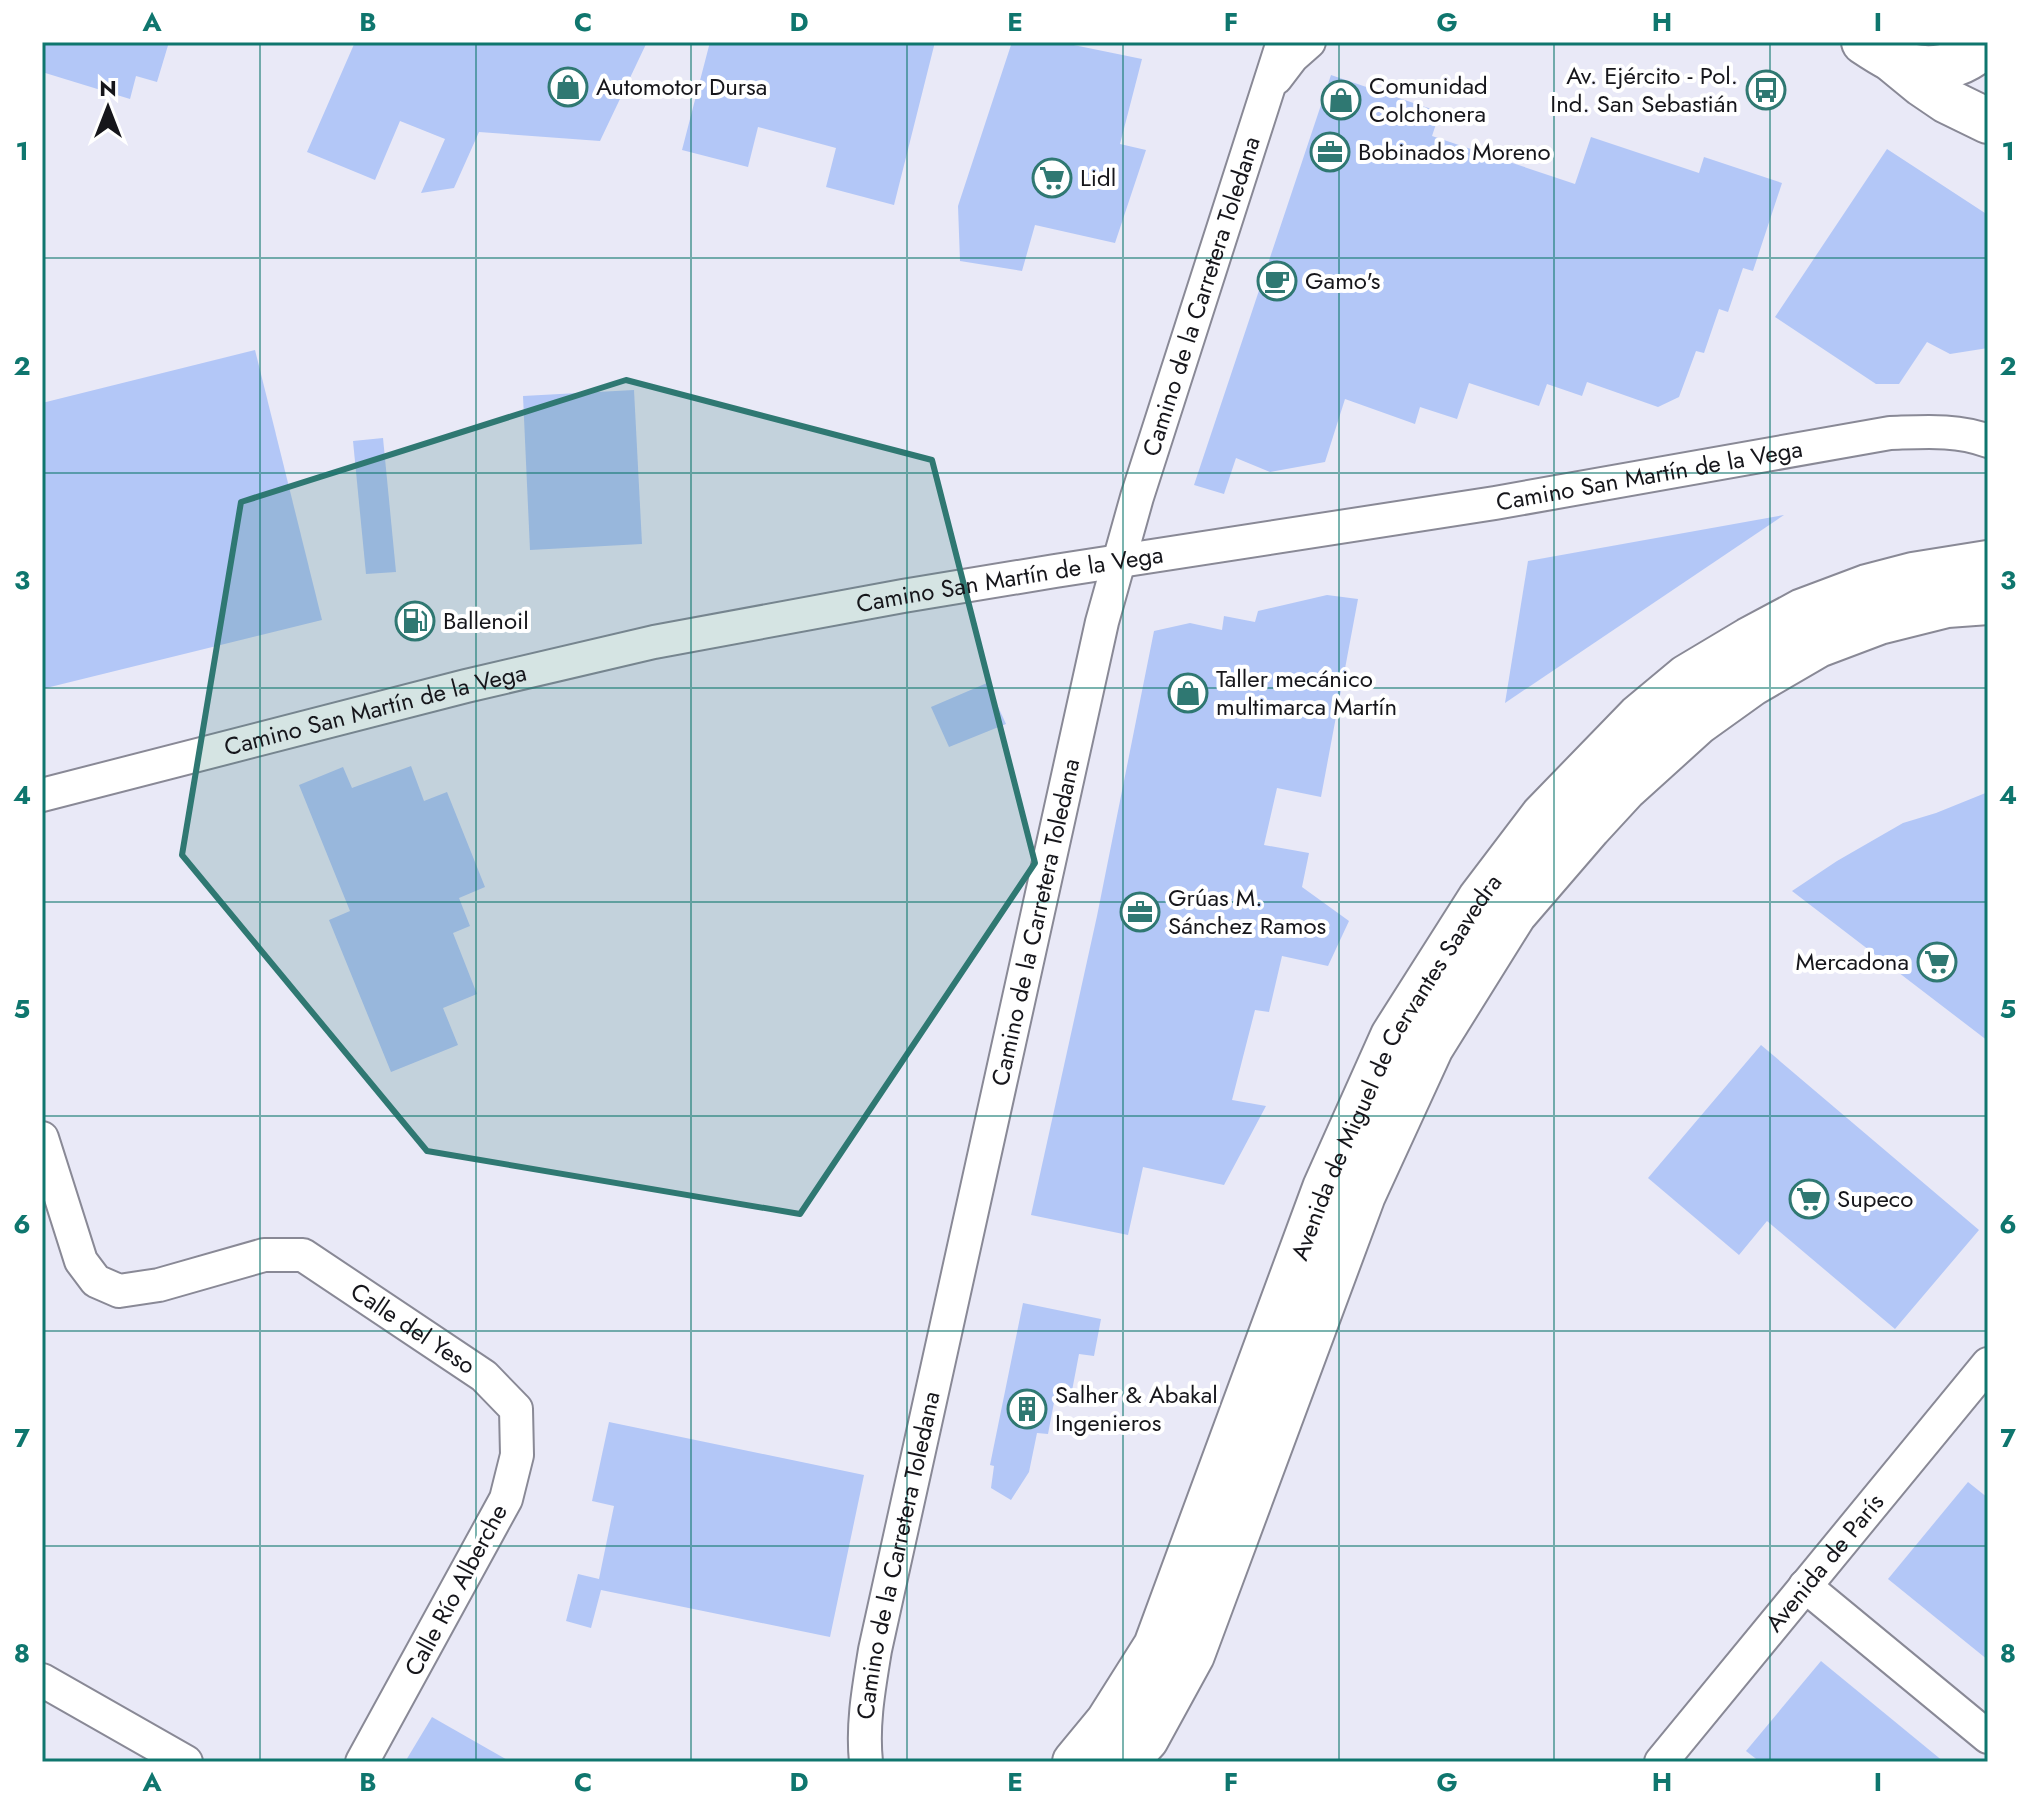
<svg xmlns="http://www.w3.org/2000/svg" width="2030" height="1804" font-family="Jost,sans-serif">
  <style>
    .building { fill: #b3c7f7 }
    .lines { fill: none; stroke-linecap: round; stroke-linejoin: round }
    .minor-casing { stroke: #898996; stroke-width: 36 }
    .secondary-casing { stroke: #898996; stroke-width: 48 }
    .trunk-casing { stroke: #898996; stroke-width: 48 }
    .minor { stroke: #fff; stroke-width: 32 }
    .secondary { stroke: #fff; stroke-width: 44 }
    .trunk { stroke: #fff; stroke-width: 44 }
    .marked { fill: #2f7872; fill-opacity: 0.2; stroke: #2f7872; stroke-width: 6; stroke-linejoin: round }
    .grid { fill: none; stroke: #0f766e; stroke-width: 2; stroke-opacity: 0.55 }
    .labels { text-anchor: middle; stroke-width: 8; stroke-linejoin: round; paint-order: stroke }
    .poi-label { font-size: 24px; fill: #16161b; stroke: #fff; text-anchor: start }
    .street-label { font-size: 24px; fill: #16161b; stroke: #fff }
    .neatline { fill: none; stroke: #0f766e; stroke-width: 3 }
    .grid-label { font-size: 26px; text-anchor: middle; font-weight: bold; fill: #0f766e }
  </style>
  <rect width="100%" height="100%" fill="#e9e9f7"/>
  <g class="building">
    <path d="M42,42H169L157,82L136,76L130,99L42,72Z"/>
    <path d="M355,42H647L600,141L479,132L454,188L421,193L445,139L400,121L375,180L307,152Z"/>
    <path d="M710,42H935L894,205L826,187L836,148L758,127L748,167L682,150Z"/>
    <path d="M1012,42H1059L1142,59L1120,144L1146,150L1115,243L1035,225L1022,271L960,261L958,206Z"/>
    <path d="M1331,75L1440,112L1432,136L1575,184L1591,137L1699,173L1704,157L1782,183L1753,271L1743,268L1728,312L1719,309L1704,353L1696,351L1679,397L1658,407L1587,382L1582,396L1547,384L1539,406L1469,383L1457,419L1420,407L1415,424L1345,399L1325,462L1270,472L1236,458L1224,494L1194,485Z"/>
    <path d="M1887,149L1988,215V348L1950,354L1927,342L1899,384H1876L1775,317Z"/>
    <path d="M255,350L322,620L42,689V403Z"/>
    <path d="M634,390L642,544L530,550L523,396Z"/>
    <path d="M383,438L396,572L366,574L353,441Z"/>
    <path d="M1784,515L1505,703L1528,561Z"/>
    <path d="M1327,595L1358,599L1321,797L1277,788L1264,845L1309,853L1302,887L1349,921L1328,966L1282,956L1269,1012L1255,1010L1232,1100L1266,1106L1224,1185L1143,1167L1128,1235L1031,1215L1097,916L1154,631L1190,623L1222,630L1224,616L1255,622L1258,611Z"/>
    <path d="M987,683L1006,724L949,747L931,707Z"/>
    <path d="M411,766L424,801L447,792L485,887L459,898L470,926L453,933L477,994L443,1008L458,1045L391,1072L329,920L350,911L299,785L343,767L352,788Z"/>
    <path d="M1988,792V1041L1792,891L1837,861L1903,823L1936,813Z"/>
    <path d="M1761,1045L1979,1230L1895,1329L1767,1221L1739,1255L1648,1178Z"/>
    <path d="M1023,1303L1101,1319L1094,1356L1079,1354L1071,1396L1056,1392L1048,1434L1037,1433L1029,1472L1011,1500L991,1488L994,1466L990,1465Z"/>
    <path d="M609,1422L864,1475L830,1637L601,1590L591,1628L566,1621L578,1574L599,1579L614,1506L592,1501Z"/>
    <path d="M1968,1482L1988,1498V1660L1888,1579Z"/>
    <path d="M1821,1661L1944,1762H1760L1746,1751Z"/>
    <path d="M432,1717L511,1762H405Z"/>
  </g>
  <g class="lines">
    <g class="minor-casing">
      <g id="minor">
        <path d="M1276,78L1292,57L1309,42"/>
        <path id="s1" d="M42,795L466,686L654,642L903,596L1055,571L1495,503L1890,433C1923,432 1957,429 1988,441"/>
        <path id="s2" d="M42,1138L81,1261L96,1281L119,1291L159,1285L264,1255H303L484,1376L516,1409L517,1455L506,1499L362,1762"/>
        <path d="M1805,1586L1988,1737"/>
        <path d="M42,1680L186,1762"/>
        <path id="s3" d="M866,1762C862,1724 869,1687 875,1650L1102,622L1137,497L1283,42"/>
        <path id="s4" d="M1661,1762L1988,1364"/>
      </g>
    </g>
    <g class="secondary-casing">
      <g id="secondary">
        <path d="M1894,61L1922,84L1947,101L1988,121"/>
        <path id="s5" d="M1075,1762L1108,1722L1156,1646L1325,1188L1393,1036L1480,899L1543,816L1639,717L1687,677L1749,640L1803,611L1867,587L1913,575L1988,563"/>
        <path d="M1125,1762L1146,1739L1192,1655L1363,1195L1431,1047L1514,914L1589,827L1624,789L1698,722L1751,684L1818,645L1879,622L1947,605L1988,602"/>
      </g>
    </g>
    <g class="trunk-casing">
      <path id="trunk" d="M1864,42C1873,48 1882,54 1892,59C1924,76 1963,69 1987,42"/>
    </g>
    <use href="#minor" class="minor"/>
    <use href="#secondary" class="secondary"/>
    <use href="#trunk" class="trunk"/>
  </g>
  <path class="marked" d="M626,380L932,460L1035,863L800,1214L427,1151L182,855L241,502Z"/>
  <path class="grid" d="M260,42V1762M476,42V1762M691,42V1762M907,42V1762M1123,42V1762M1339,42V1762M1554,42V1762M1770,42V1762M42,258H1988M42,473H1988M42,688H1988M42,902H1988M42,1116H1988M42,1331H1988M42,1546H1988"/>
  <defs>
    <g id="shop-ring" transform="scale(2)"><circle r="9.5" fill="#fff" stroke="#2f7872" stroke-width="1.5"/><path d="M-5-2.5h2.3a2.7 3.5 0 0 1 5.4 0H5L5.5 6h-11ZM-1.5-2.5h3a1.5 2.3 0 0 0-3 0Z" fill="#2f7872"/></g>
    <g id="bus-ring" transform="scale(2)"><circle r="9.5" fill="#fff" stroke="#2f7872" stroke-width="1.5"/><path d="M-5-6H5V4H4V6H2V4H-2V6H-4V4H-5ZM-3.5-4V0h7V-4ZM-3.5 1.2v1.5H-2V1.2ZM2 1.2v1.5H3.5V1.2Z" fill="#2f7872"/></g>
    <g id="office-ring" transform="scale(2)"><circle r="9.5" fill="#fff" stroke="#2f7872" stroke-width="1.5"/><path d="M-6-3h4V-5.5h4V-3h4V5H-6ZM-1-4.5V-3h2v-1.5ZM-6 0V1H6V0Z" fill="#2f7872"/></g>
    <g id="supermarket-ring" transform="scale(2)"><circle r="9.5" fill="#fff" stroke="#2f7872" stroke-width="1.5"/><path d="M-6-5.5h2.5l.6 2H6L4.5 2H-2.5L-4.4-4H-6ZM-1.5 3.2a1.3 1.3 0 1 0 .1 0ZM3 3.2a1.3 1.3 0 1 0 .1 0Z" fill="#2f7872"/></g>
    <g id="cafe-ring" transform="scale(2)"><circle r="9.5" fill="#fff" stroke="#2f7872" stroke-width="1.5"/><path d="M-5.5-4.5H6V0H3Q3 3.5 0 3.5H-2.5Q-5.5 3.5-5.5 0ZM3-3.2v2h1.7v-2ZM-6 4.5H4V6H-6Z" fill="#2f7872"/></g>
    <g id="fuel-ring" transform="scale(2)"><circle r="9.5" fill="#fff" stroke="#2f7872" stroke-width="1.5"/><path d="M-5.5-6h7V0h2V4h1.3V-2.5L3-4.5l.8-.8L6-3V5H2.5V1h-1V6h-7ZM-4.2-4.7v3.2H.2V-4.7Z" fill="#2f7872"/></g>
    <g id="building-ring" transform="scale(2)"><circle r="9.5" fill="#fff" stroke="#2f7872" stroke-width="1.5"/><path d="M-4-6H4V6H1V3H-1V6H-4ZM-2.5-4.3h1.7v1.8h-1.7ZM.8-4.3h1.7v1.8H.8ZM-2.5-1h1.7V.8h-1.7ZM.8-1h1.7V.8H.8Z" fill="#2f7872"/></g>
  </defs>
  <g fill-rule="evenodd">
    <use href="#shop-ring" x="568" y="87"/>
    <use href="#bus-ring" x="1766" y="90"/>
    <use href="#shop-ring" x="1341" y="100"/>
    <use href="#office-ring" x="1330" y="152"/>
    <use href="#supermarket-ring" x="1052" y="178"/>
    <use href="#cafe-ring" x="1277" y="281"/>
    <use href="#fuel-ring" x="415" y="621"/>
    <use href="#shop-ring" x="1188" y="693"/>
    <use href="#office-ring" x="1140" y="912"/>
    <use href="#supermarket-ring" x="1937" y="962"/>
    <use href="#supermarket-ring" x="1809" y="1199"/>
    <use href="#building-ring" x="1027" y="1409"/>
  </g>
  <g class="labels">
    <g class="poi-label">
      <text x="1738" y="84" text-anchor="end">Av. Ejército - Pol.<tspan x="1738" dy="28">Ind. San Sebastián</tspan></text>
      <text x="1369" y="94">Comunidad<tspan x="1369" dy="28">Colchonera</tspan></text>
      <text x="596" y="95">Automotor Dursa</text>
      <text x="1358" y="160">Bobinados Moreno</text>
      <text x="1080" y="186">Lidl</text>
      <text x="1305" y="289">Gamo's</text>
      <text x="443" y="629">Ballenoil</text>
      <text x="1216" y="687">Taller mecánico<tspan x="1216" dy="28">multimarca Martín</tspan></text>
      <text x="1168" y="906">Grúas M.<tspan x="1168" dy="28">Sánchez Ramos</tspan></text>
      <text x="1909" y="970" text-anchor="end">Mercadona</text>
      <text x="1837" y="1207">Supeco</text>
      <text x="1055" y="1403">Salher &amp; Abakal<tspan x="1055" dy="28">Ingenieros</tspan></text>
    </g>
    <g class="street-label">
      <text dy="8" stroke="none"><textPath href="#s3" startOffset="1506">Camino de la Carretera Toledana</textPath></text>
      <text dy="8" stroke="none"><textPath href="#s1" startOffset="1640">Camino San Martín de la Vega</textPath></text>
      <text dy="8" stroke="none"><textPath href="#s1" startOffset="992">Camino San Martín de la Vega</textPath></text>
      <text dy="8" stroke="none"><textPath href="#s1" startOffset="344">Camino San Martín de la Vega</textPath></text>
      <text dy="8" stroke="none"><textPath href="#s3" startOffset="858">Camino de la Carretera Toledana</textPath></text>
      <text dy="8" stroke="none"><textPath href="#s5" startOffset="770">Avenida de Miguel de Cervantes Saavedra</textPath></text>
      <text dy="8" stroke="none"><textPath href="#s2" startOffset="500">Calle del Yeso</textPath></text>
      <text dy="8" stroke="none"><textPath href="#s3" startOffset="210">Camino de la Carretera Toledana</textPath></text>
      <text dy="8" stroke="none"><textPath href="#s4" startOffset="258">Avenida de París</textPath></text>
      <text transform="translate(456 1590) rotate(-62)" y="8">Calle Río Alberche</text>
    </g>
  </g>
  <rect width="2030" height="1804" fill="none" stroke="#ffffff" stroke-width="88"/>
  <g transform="translate(108 108)" stroke="#ffffff" stroke-width="6" paint-order="stroke">
  <path d="M0-6L14 30L0 20L-14 30Z" fill="#16161b"/>
  <text y="-12" font-size="22" font-weight="bold" text-anchor="middle" fill="#16161b">N</text>
  </g>
  <rect x="44" y="44" width="1942" height="1716" class="neatline"/>
  <g class="grid-label">
    <text x="152" y="31">A</text>
    <text x="368" y="31">B</text>
    <text x="583" y="31">C</text>
    <text x="799" y="31">D</text>
    <text x="1015" y="31">E</text>
    <text x="1231" y="31">F</text>
    <text x="1447" y="31">G</text>
    <text x="1662" y="31">H</text>
    <text x="1878" y="31">I</text>
    <text x="22" y="160">1</text>
    <text x="2008" y="160">1</text>
    <text x="22" y="375">2</text>
    <text x="2008" y="375">2</text>
    <text x="22" y="589">3</text>
    <text x="2008" y="589">3</text>
    <text x="22" y="804">4</text>
    <text x="2008" y="804">4</text>
    <text x="22" y="1018">5</text>
    <text x="2008" y="1018">5</text>
    <text x="22" y="1233">6</text>
    <text x="2008" y="1233">6</text>
    <text x="22" y="1447">7</text>
    <text x="2008" y="1447">7</text>
    <text x="22" y="1662">8</text>
    <text x="2008" y="1662">8</text>
    <text x="152" y="1791">A</text>
    <text x="368" y="1791">B</text>
    <text x="583" y="1791">C</text>
    <text x="799" y="1791">D</text>
    <text x="1015" y="1791">E</text>
    <text x="1231" y="1791">F</text>
    <text x="1447" y="1791">G</text>
    <text x="1662" y="1791">H</text>
    <text x="1878" y="1791">I</text>
  </g>
</svg>
